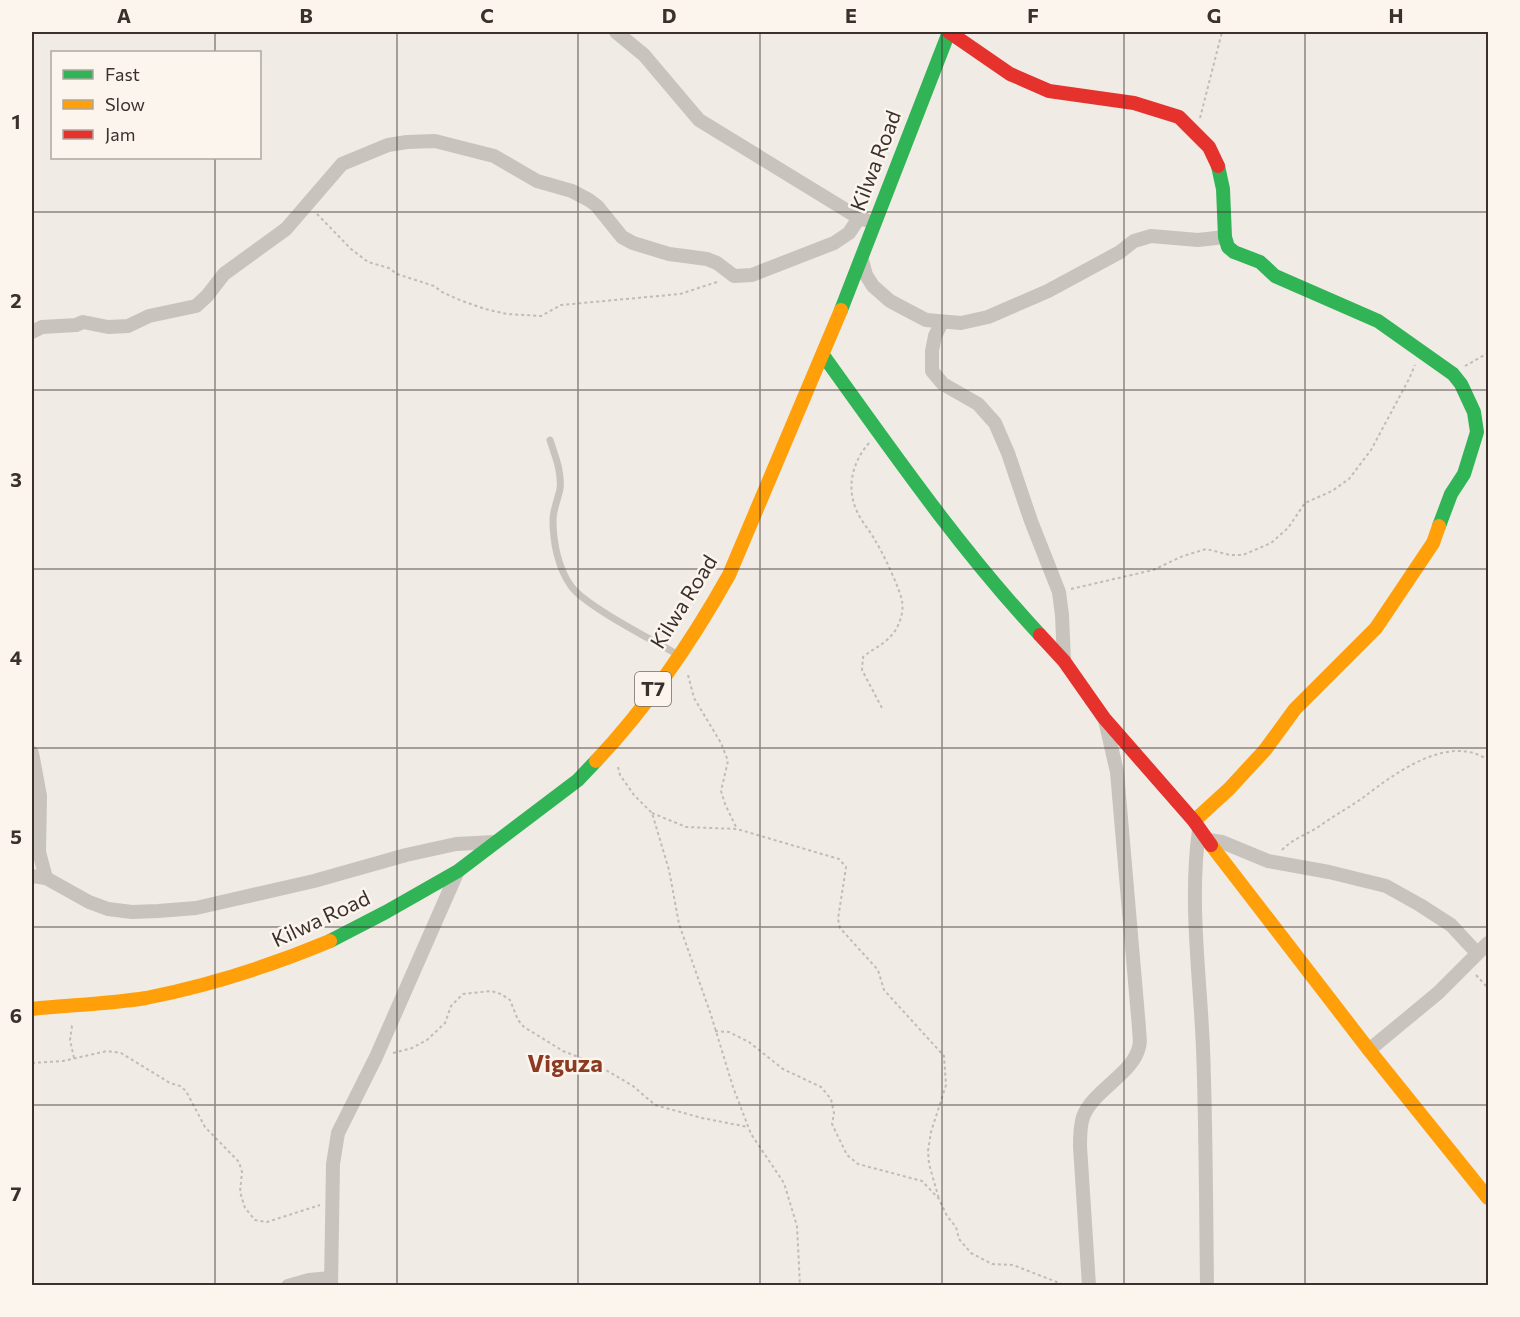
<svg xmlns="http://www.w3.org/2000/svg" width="1520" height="1317" font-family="Commissioner,sans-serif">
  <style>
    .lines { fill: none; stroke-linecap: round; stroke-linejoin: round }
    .path { stroke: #c2bbb6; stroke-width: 2; stroke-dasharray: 3 3; stroke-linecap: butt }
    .lane { stroke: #c9c3be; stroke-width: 7 }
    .street { stroke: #c9c3be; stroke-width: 14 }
    .fast { stroke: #30b455; stroke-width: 14 }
    .slow { stroke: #ff9f0a; stroke-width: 14 }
    .jam { stroke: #e5322d; stroke-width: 14 }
    .grid { fill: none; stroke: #3b302b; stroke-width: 1.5; stroke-opacity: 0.55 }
    .labels { text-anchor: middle; stroke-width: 5; stroke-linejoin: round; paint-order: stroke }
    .shield { fill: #fbf5ee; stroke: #756b66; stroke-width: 1.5 }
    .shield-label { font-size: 20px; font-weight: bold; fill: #3b302b }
    .street-label { font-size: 21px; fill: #3b302b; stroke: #fbf5ee }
    .quarter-label { font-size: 24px; font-weight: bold; fill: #8c3b22; stroke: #fbf5ee }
    .neatline { fill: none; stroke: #3b302b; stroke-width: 2 }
    .grid-label { font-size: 20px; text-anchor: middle; font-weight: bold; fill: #3b302b }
  </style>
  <rect width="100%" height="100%" fill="#f0ebe5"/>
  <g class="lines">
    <g class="path">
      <path d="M1200,118L1222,32"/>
      <path d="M317,214L351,249L368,262L389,268L397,274L434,286L442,292L457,299L485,309L507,314L541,316L561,305L680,294L717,282"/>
      <path d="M1465,366L1488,353"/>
      <path d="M869,443C850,465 845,493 861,519C866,527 872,534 876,542C883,553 900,589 902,601C904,611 900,623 895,631C885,645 875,647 863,657L862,670L883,710"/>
      <path d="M1071,589L1153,570L1183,556L1206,549L1230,555H1243L1271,543L1288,528L1305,503L1332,491L1349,479L1371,450L1409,379L1415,365"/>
      <path d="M688,675L694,698L721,743L728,761L721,791L725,804L737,829"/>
      <path d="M618,767L620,775L634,795L652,813L669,870L679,924L711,1015L733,1087L751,1134L784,1183L797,1226L800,1286"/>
      <path d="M652,813L686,827L737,829L839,859L846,867L838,919L840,928L878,970L884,990L944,1056L946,1085L931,1132L928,1151L929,1164L939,1199"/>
      <path d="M1282,850C1293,838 1309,834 1321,825C1335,815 1350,807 1364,797C1395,773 1449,733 1488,760"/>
      <path d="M1476,975L1488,988"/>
      <path d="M715,1031L729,1032L749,1042L783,1069L821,1087L831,1099L834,1113L832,1124L847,1155L858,1164L922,1181L939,1199L947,1216L956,1227L959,1239L971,1253L992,1264L1013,1265L1067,1286"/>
      <path d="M393,1053L412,1048L427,1040L445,1023L451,1006L463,994L491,991L501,994L510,1000L518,1020L524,1027L563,1051L594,1063L633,1086L655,1105L702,1118L748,1127"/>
      <path d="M74,1058L70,1040L72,1026L74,1024"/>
      <path d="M32,1063L63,1061L107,1051L121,1053L170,1083L180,1086L186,1091L205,1127L239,1162L242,1172L240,1192L245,1208L255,1220L267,1222L320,1205"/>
    </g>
    <path class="lane" d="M550,440C555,456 562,472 560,489C558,499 553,510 553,520C553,542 558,568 571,586C584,605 652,640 675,653"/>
    <g class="street">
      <path d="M616,32L644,55L699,120L859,218L866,220"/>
      <path d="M862,260L866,275L873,286L890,301L926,320L961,323L988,317L1048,291L1120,252L1134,241L1151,236L1198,240L1225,237"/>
      <path d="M942,322L935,336L932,351V371L943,384L978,404L995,423L1008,453L1031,521L1059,592L1062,615L1064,661"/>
      <path d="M32,332L42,327L76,325L83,322L108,327L128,326L149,316L196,306L207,296L224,274L286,229L342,164L388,145L407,142L435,141L494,156L537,181L572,191L589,200L597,206L622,237L633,243L669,254L707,259L717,263L734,276L752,275L834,243L849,233L859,218"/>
      <path d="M32,753L40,796L39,852L46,878"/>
      <path d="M1199,830C1189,903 1200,975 1203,1048C1206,1127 1206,1207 1207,1286"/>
      <path d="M1208,840L1222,842L1268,861L1329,872L1386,886L1420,905L1451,925L1477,953"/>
      <path d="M32,876L46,878L89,902L108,909L132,912L158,911L196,908L314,881L406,855L456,844L494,842"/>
      <path d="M1369,1050L1438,993L1488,943"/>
      <path d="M288,1286L309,1280L331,1278"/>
      <path d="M331,1286L333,1164L338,1133L376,1057L457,873"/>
      <path d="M1089,1286L1080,1146C1080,1136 1080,1126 1083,1117C1093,1090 1133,1074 1139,1047C1141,1041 1139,1034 1139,1028L1117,772L1105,720"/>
    </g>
    <g class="fast">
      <path d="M1218,166L1223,189L1225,237L1228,247L1234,252L1260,262L1275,276L1378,321L1453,374L1461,384L1474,412L1477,432L1464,474L1451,494L1439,526"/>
      <path d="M841,310L949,32"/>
      <path d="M823,355C892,451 959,548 1040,635"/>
      <path d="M330,941L386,912L458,871L578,780L596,761"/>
    </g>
    <g class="slow">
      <path d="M596,761C648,706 692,641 729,575L841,310"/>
      <path d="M1194,821L1229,789L1265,750L1295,709L1376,628L1433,543L1439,526"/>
      <path d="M1211,845L1369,1050L1488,1198"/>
      <path d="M32,1009C70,1005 109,1004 146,998C212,985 268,967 330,941"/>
    </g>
    <g class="jam">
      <path d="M949,32L1010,74L1049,91L1134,103L1179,117L1209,147L1218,166"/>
      <path d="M1040,635L1064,661L1104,718L1194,821L1211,845"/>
    </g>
  </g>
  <path class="grid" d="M215,32V52M397,32V1286M578,32V1286M760,32V1286M942,32V1286M1124,32V1286M1305,32V1286M215,158V1286M32,212H1488M32,390H1488M32,569H1488M32,748H1488M32,927H1488M32,1105H1488"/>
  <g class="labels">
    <rect class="shield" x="635" y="672" width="36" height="34" rx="4.5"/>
    <g class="shield-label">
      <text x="653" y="696">T7</text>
    </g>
    <g class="street-label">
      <text transform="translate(876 161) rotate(-69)" y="7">Kilwa Road</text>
      <text transform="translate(684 602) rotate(-58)" y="7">Kilwa Road</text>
      <text transform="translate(321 919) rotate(-25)" y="7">Kilwa Road</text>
    </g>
    <g class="quarter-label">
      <text x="565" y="1072">Viguza</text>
    </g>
  </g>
  <rect width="1520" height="1317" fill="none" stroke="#fbf5ee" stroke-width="66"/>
  <rect x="51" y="51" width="210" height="108" fill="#fbf5ee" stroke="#aea6a0" stroke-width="1.5"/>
  <rect x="63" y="70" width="30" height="9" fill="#30b455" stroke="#aea6a0" stroke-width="1.5"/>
  <text x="105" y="81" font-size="18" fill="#3b302b">Fast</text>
  <rect x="63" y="100" width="30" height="9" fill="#ff9f0a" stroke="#aea6a0" stroke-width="1.5"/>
  <text x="105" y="111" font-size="18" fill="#3b302b">Slow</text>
  <rect x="63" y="130" width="30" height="9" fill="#e5322d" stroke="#aea6a0" stroke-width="1.5"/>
  <text x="105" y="141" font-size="18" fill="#3b302b">Jam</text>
  <rect x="33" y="33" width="1454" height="1251" class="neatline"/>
  <g class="grid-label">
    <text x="124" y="23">A</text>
    <text x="306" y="23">B</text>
    <text x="487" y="23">C</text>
    <text x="669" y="23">D</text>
    <text x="851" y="23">E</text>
    <text x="1033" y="23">F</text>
    <text x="1214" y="23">G</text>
    <text x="1396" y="23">H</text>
    <text x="16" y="129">1</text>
    <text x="16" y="308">2</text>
    <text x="16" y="487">3</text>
    <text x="16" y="665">4</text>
    <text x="16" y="844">5</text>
    <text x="16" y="1023">6</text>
    <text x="16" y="1201">7</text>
  </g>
</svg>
